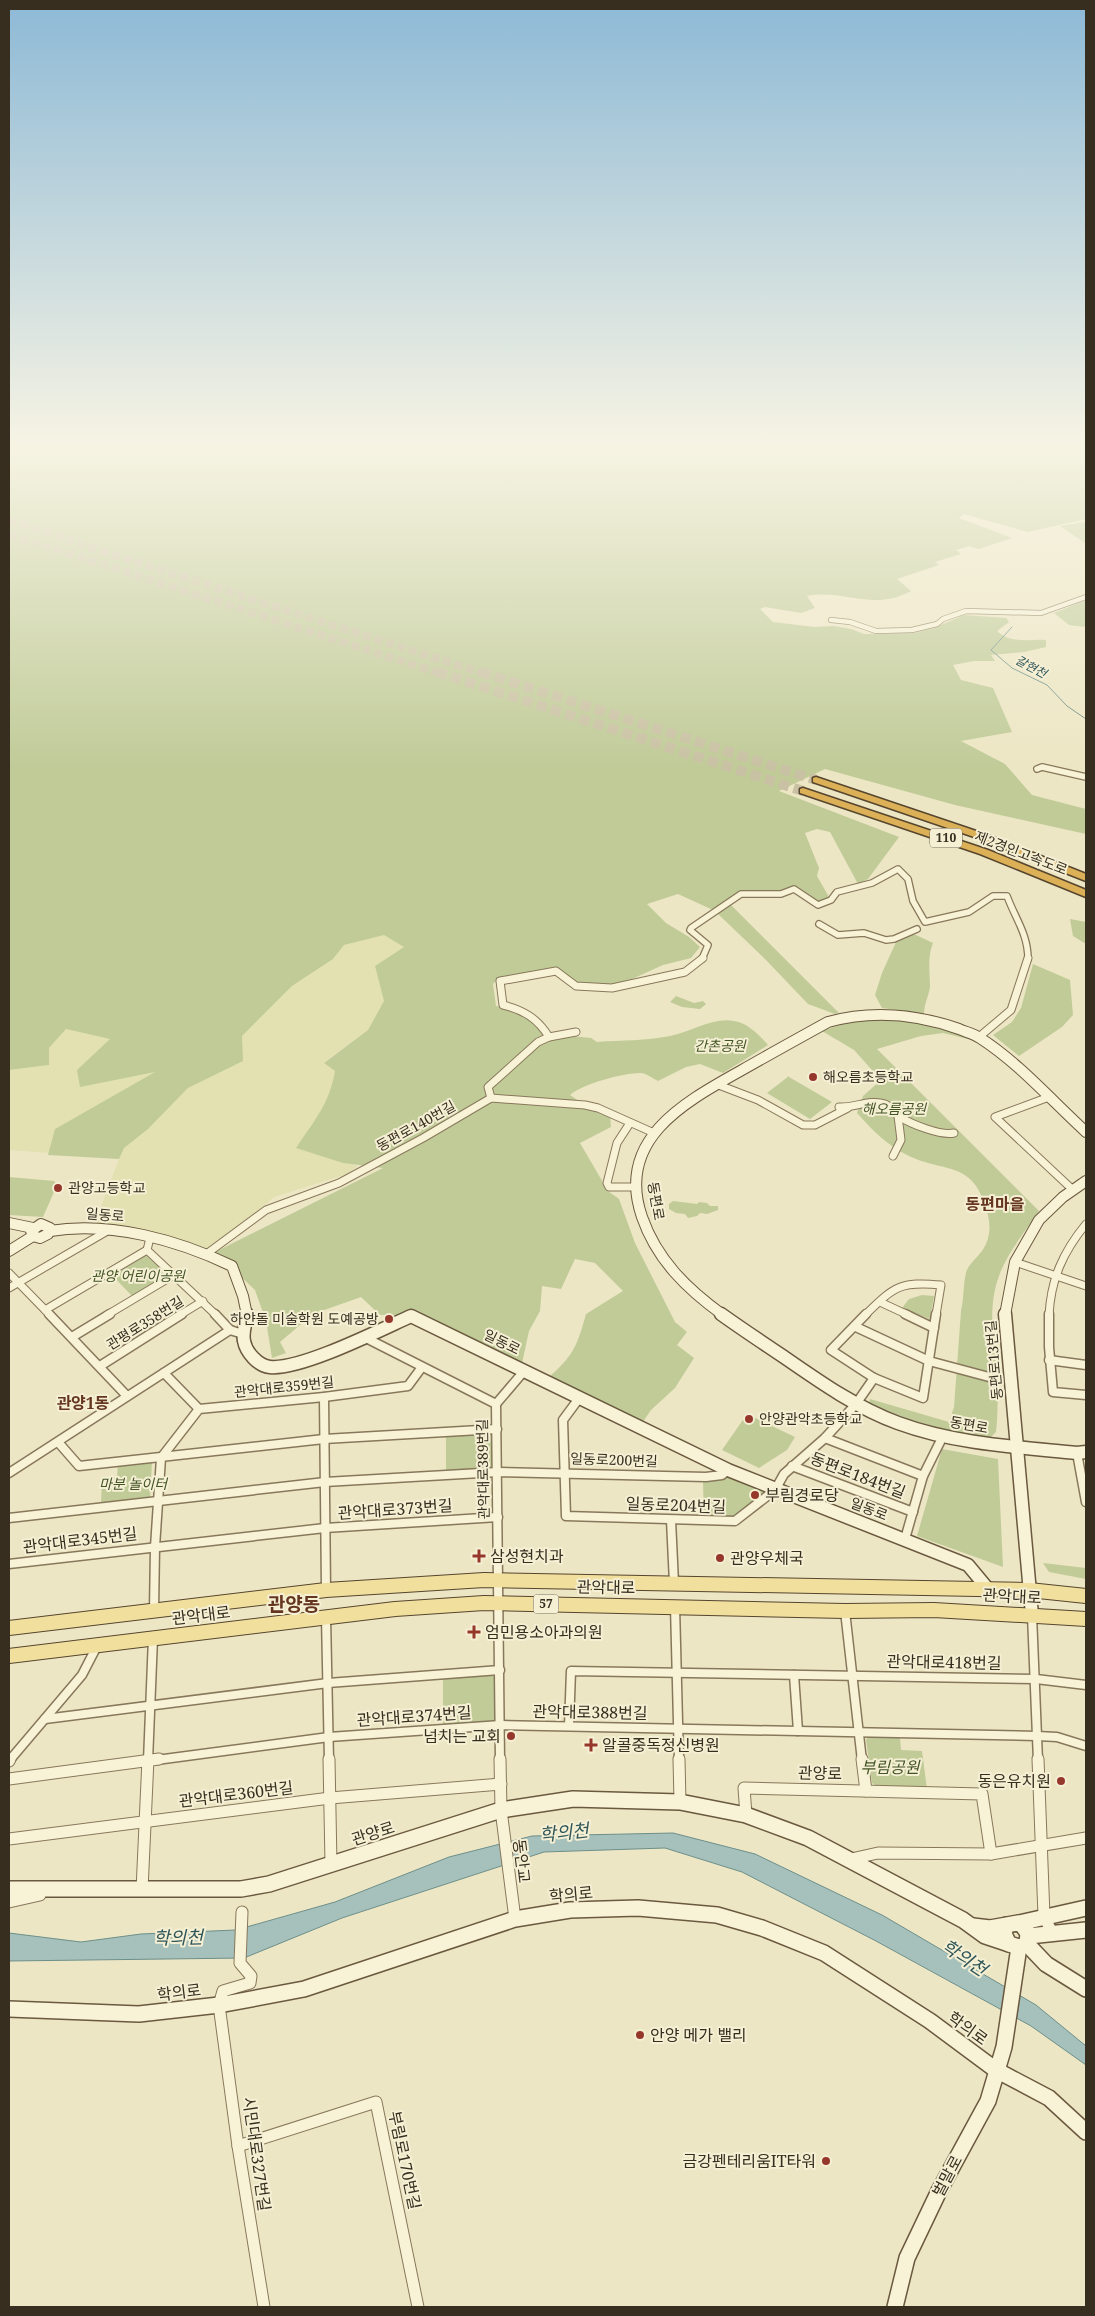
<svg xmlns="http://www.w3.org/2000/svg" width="1095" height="2316" font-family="'Noto Serif','Noto Sans KR',serif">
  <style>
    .farmland { fill: #e3e1b2 }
    .green { fill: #c0cb98 }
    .water { fill: #a6c1bc; stroke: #6d8f8a }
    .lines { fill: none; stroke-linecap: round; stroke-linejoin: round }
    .stream { stroke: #6d8f8a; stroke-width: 1 }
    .highway-tunnel-far1 { stroke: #c9c1a3; stroke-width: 8; stroke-dasharray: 8 4; stroke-linecap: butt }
    .highway-tunnel { stroke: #c9c1a3; stroke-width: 10; stroke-dasharray: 10 5; stroke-linecap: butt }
    .street-far4-casing { stroke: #88785b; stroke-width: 6 }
    .street-far3-casing { stroke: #88785b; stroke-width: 8 }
    .street-far2-casing { stroke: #88785b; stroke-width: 9 }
    .street-far1-casing { stroke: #88785b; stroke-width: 11 }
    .street-casing { stroke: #88785b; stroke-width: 13 }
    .secondary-far2-casing { stroke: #6a593e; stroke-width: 12 }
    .secondary-far1-casing { stroke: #6a593e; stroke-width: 15 }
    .secondary-casing { stroke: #6a593e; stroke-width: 18 }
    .primary-casing { stroke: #56452f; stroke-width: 16 }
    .highway-casing { stroke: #56452f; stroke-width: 3 }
    .street-far4 { stroke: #f8f2d7; stroke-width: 4.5 }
    .street-far3 { stroke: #f8f2d7; stroke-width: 5.5 }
    .street-far2 { stroke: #f8f2d7; stroke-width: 7 }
    .street-far1 { stroke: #f8f2d7; stroke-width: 8 }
    .street { stroke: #f8f2d7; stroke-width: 11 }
    .secondary-far2 { stroke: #f8f2d7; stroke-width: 10 }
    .secondary-far1 { stroke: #f8f2d7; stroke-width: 12 }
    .secondary { stroke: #f8f2d7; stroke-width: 15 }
    .primary { stroke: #f0df9d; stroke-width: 14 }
    .highway { fill: #dbb056; fill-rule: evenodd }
    .poi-dot { fill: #96372c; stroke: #f5efd4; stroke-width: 2 }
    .labels { text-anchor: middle; stroke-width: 4; stroke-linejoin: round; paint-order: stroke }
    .far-water-label { font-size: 12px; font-style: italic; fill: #2e5558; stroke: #f5efd4 }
    .shield { fill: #f5efd4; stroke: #716855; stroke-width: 1 }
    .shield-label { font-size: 12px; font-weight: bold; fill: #382e1f }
    .street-label { font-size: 14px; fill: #382e1f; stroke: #f5efd4 }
    .park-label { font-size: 14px; font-style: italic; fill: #435425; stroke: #f5efd4 }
    .poi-label { font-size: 14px; fill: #382e1f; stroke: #f5efd4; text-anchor: start }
    .quarter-label { font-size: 16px; font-weight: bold; fill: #64351f; stroke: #f5efd4 }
    .near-street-label { font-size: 16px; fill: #382e1f; stroke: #f5efd4 }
    .near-poi-label { font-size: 16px; fill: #382e1f; stroke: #f5efd4; text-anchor: start }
    .near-park-label { font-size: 16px; font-style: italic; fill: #435425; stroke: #f5efd4 }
    .near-water-label { font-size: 18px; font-style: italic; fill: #2e5558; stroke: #f5efd4 }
    .near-quarter-label { font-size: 19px; font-weight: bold; fill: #64351f; stroke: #f5efd4 }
  </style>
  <rect width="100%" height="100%" fill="#ede6c4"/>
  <g class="farmland">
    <path d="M384,934L404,947L375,966L384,1001L368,1030L324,1062L335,1071L331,1092L326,1104L296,1147L358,1166L347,1174L274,1197L236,1230L204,1251L98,1227L95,1222L123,1148L148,1129L188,1088L242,1061V1036L292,986L333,959L344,945Z"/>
    <path d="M66,1029L111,1039L77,1070L157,1071L55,1129L49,1153L9,1150V1070L49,1065V1048Z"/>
  </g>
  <g class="green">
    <path d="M9,445H1086V519L1028,532L964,514L959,518L1012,538L979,549L969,546L956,550L961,554L935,562L939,565L897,579L911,591C872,612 844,589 807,596L815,608L801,613L765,607L760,609L773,622L814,627L834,626L851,629L864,634L914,633L934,628L964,615L1006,618L1009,622L997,631C1011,644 1028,639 1046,640V647L1024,652L991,655L995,661H974L953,665L961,680L993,688L1012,732L961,741L1005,764L1032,795L1086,809V834L955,805L825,769L779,791L899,837L868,879L858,884L830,832L817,829L805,833L819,868L817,876L829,897L819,903L793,887L776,892L742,891L713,910L678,894L647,904L666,923L689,937L700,947L691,958L663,965L621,984L605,987L577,986L554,969L496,981L493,984L496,1006L514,1009L551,1034L591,1038L597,1042C622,1040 646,1041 670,1036C691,1032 713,1017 734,1021C748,1023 759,1035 768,1045L723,1073L700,1064L686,1067L658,1081C652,1078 646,1073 640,1073C623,1073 582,1084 570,1095L585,1105L610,1114L611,1127L580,1143L608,1191L619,1199L635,1243L675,1322L687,1332L677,1345L694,1358L675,1388L651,1410L640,1426L547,1379C573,1356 577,1347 586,1314L623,1291L595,1263L575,1259L561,1289L542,1286L540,1311L529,1331L521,1368L404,1315H380L361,1297L313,1314L280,1342L286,1353L272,1358L266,1321L255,1290L215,1252L383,1168L343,1163L296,1148C315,1119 329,1105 335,1071L324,1063L368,1030L384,1001L375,966L404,947L384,935L344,945L333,959L292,986L242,1036L243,1061L188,1088L148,1129L124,1148L119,1159L48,1155L55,1129L155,1072L80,1087L77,1070L110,1039L66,1029L49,1048V1065L9,1070Z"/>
    <path d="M1084,522L1086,523L1085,543L1060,526Z"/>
    <path d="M1086,600V627L1069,625L1054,613Z"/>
    <path d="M729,903L839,1013L835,1014L808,1004L766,960L716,912Z"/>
    <path d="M1070,919L1086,922V944L1073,936Z"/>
    <path d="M908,934L916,935L933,943C927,958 930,971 930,987C929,995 924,1004 924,1014L882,1008L875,995L882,973L896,942Z"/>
    <path d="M1033,964L1070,980L1073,1015L1062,1027L1019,1056L993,1035L1012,1022L1021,1008Z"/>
    <path d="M676,996L694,1003L703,1001L706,1004L700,1009L682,1007L670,1002Z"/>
    <path d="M890,1018C919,1022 945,1028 972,1040L943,1033L921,1036L877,1049L1039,1211C1025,1232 1007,1253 999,1276C987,1309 994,1342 997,1375C998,1391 998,1416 996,1432L991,1437C948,1433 908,1421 869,1403L870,1399L949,1422L954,1407L961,1311C964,1298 963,1285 966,1273C969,1261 984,1255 988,1238C991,1228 989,1218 986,1208C972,1160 944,1173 909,1156C888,1146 872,1130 857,1113L863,1096L881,1080L854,1050L822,1031L848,1022Z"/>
    <path d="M789,1076V1077L832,1102L810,1119L767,1093Z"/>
    <path d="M9,1177L54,1181L57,1185L43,1217L9,1215Z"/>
    <path d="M673,1201L697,1204L699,1202L707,1203L710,1206H718V1210L707,1214L700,1213L697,1216L688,1218L685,1214L676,1213L669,1209V1204Z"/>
    <path d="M144,1254L169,1275L133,1297L111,1274Z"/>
    <path d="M922,1295L934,1296L930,1319L902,1308L909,1299Z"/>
    <path d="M747,1414L795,1437L787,1450L759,1468L722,1450Z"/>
    <path d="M490,1432L494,1434L493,1465L491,1467L446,1472V1436Z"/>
    <path d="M942,1449L998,1459L1003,1567L917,1536Z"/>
    <path d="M152,1461L150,1500L101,1505L102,1478L117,1477L118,1464Z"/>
    <path d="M721,1471L768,1490L732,1519L704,1518L703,1482Z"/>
    <path d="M1043,1563L1086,1568V1579L1049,1572Z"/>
    <path d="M496,1674L495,1723L443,1727V1677Z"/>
    <path d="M869,1736L900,1738L901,1750L922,1751L927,1789L878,1787L872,1783L866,1740Z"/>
  </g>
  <path class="water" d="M673,1833L755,1854L882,1915L1036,2005L1086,2046V2065L1031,2026L876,1941L742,1872L665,1848L544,1852L342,1918L244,1958L9,1961V1933L81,1942L141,1934L236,1930L335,1902L449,1857L532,1836Z"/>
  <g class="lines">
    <path class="stream" d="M1012,627L991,650L1012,668L1047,685L1067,706L1086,719"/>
    <g class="highway-tunnel-far1">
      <path d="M9,521L485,674"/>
      <path d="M9,534L441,674"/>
    </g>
    <g class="highway-tunnel">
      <path d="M437,672L803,791"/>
      <path d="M481,672L816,780"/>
    </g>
    <g class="street-far4-casing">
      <path id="street-far4" d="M831,620L850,622L876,631L912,630L937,624L943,619L966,611L1041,613L1086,597"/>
    </g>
    <g class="street-far3-casing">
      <g id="street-far3">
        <path d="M1037,769L1042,767L1086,777"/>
        <path d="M819,924L838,935L864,933L886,940L894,939L917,929"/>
        <path d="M702,959L708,945L690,930L691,928L741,894H781L794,889L818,905L831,900L837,892L872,883L898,869L908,879L913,901L925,922L969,912L993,896H1007C1015,918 1028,934 1028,959"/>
      </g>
    </g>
    <g class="street-far2-casing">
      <g id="street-far2">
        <path d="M549,1037C538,1019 524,1010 503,1005L500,981L556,971L576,986L612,988L685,972L703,958"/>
        <path d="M979,1037L1011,1010L1028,958"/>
        <path d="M716,1084L758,1100L803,1125H815L848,1108"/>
        <path d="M1049,1097L995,1117L1073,1190"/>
        <path d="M491,1098L488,1087L538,1042L549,1037L576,1032"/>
        <path d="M839,1107C854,1108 870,1099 885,1104C891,1107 894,1113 900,1117C911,1124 941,1136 954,1133"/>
        <path d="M630,1123L617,1143L607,1183L609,1187H637"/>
        <path d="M893,1156L901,1140L898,1116"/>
        <path d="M150,1238L147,1250L216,1315"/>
        <path d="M205,1255L266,1210L339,1183L423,1138L491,1098L585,1105L598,1108L654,1133"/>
        <path d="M1015,1262L1086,1286"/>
        <path d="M9,1273L50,1315"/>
        <path d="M9,1288L109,1230"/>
        <path d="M880,1302L908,1315"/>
        <path d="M45,1310L147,1250"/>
        <path d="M107,1315L174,1275"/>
        <path d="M180,1315L203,1301"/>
        <path d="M865,1315C894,1287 899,1281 941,1285L936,1315"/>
        <path d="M1049,1315C1051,1279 1063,1252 1086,1224"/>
      </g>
    </g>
    <g class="street-far1-casing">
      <g id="street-far1">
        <path d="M49,1314L127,1396"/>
        <path d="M215,1314L230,1330L243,1334"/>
        <path d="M866,1314L831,1350L874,1378"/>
        <path d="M905,1314L934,1328"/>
        <path d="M1049,1314V1347L1053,1392L1086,1395"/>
        <path d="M856,1327L929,1361L989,1377"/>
        <path d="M72,1337L110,1314"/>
        <path d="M364,1337L496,1404L500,1761"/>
        <path d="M1049,1360L1086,1365"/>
        <path d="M100,1366L182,1314"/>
        <path d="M164,1373L199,1409"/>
        <path d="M874,1378L923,1398L936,1314"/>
        <path d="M324,1397L326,1590"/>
        <path d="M580,1397L563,1420L566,1516L735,1521L775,1490L784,1474L825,1438L856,1404L874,1378"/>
        <path d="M496,1404L525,1370"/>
        <path d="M825,1438L923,1476"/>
        <path d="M58,1442L79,1466L324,1439L497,1429"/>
        <path d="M1077,1453L1086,1502"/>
        <path d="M792,1466L913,1512"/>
        <path d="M9,1473L230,1330"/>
        <path d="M9,1518L325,1482L498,1472L706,1477L722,1475L728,1470"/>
        <path d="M671,1520L674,1583"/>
        <path d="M905,1539L923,1476L943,1436"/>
        <path d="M9,1564L325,1528L498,1517"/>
        <path d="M675,1606L679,1761"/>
        <path d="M154,1611L155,1547L161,1458L199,1409L324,1397L408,1386L422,1367"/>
        <path d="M845,1611L862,1761"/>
        <path d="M1032,1615L1038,1761"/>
        <path d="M326,1617L329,1761"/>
        <path d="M794,1675L798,1731"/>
        <path d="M45,1719L328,1683L500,1670"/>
        <path d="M569,1726L571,1671L1036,1679L1086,1685"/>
        <path d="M9,1761L82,1675L97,1646"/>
        <path d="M148,1761L153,1638"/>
        <path d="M149,1761L329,1737L501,1725L1037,1736L1057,1737L1086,1746"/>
      </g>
    </g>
    <g class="street-casing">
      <g id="street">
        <path d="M329,1759L331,1864"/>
        <path d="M500,1759L501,1810L515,1919"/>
        <path d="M679,1759L680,1802"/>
        <path d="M862,1759L866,1791"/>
        <path d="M1038,1759L1044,1916L1053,1935"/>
        <path d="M9,1761L10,1759"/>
        <path d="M9,1779L159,1759"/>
        <path d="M746,1815L744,1788L982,1794L991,1854"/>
        <path d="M9,1839L330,1798L501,1784"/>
        <path d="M851,1859L878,1853L991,1854L1086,1838"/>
        <path d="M142,1890L148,1759"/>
        <path d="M9,1902L40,1895"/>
        <path d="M242,1912L240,1963L251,1976L250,1983L223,1991L219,2005L238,2146L264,2307"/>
        <path d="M238,2146L376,2102L418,2307"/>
      </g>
    </g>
    <g class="secondary-far2-casing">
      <g id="secondary-far2">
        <path d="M9,1223L33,1228"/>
        <path d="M41,1224L50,1228L48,1234L40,1238L33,1236L31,1231Z"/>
        <path d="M50,1231C110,1221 178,1240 232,1266L243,1296L247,1315"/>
        <path d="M9,1251L33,1236"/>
        <path d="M723,1315C687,1289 657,1260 642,1217C615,1139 685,1102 742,1070C770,1054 799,1038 828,1022C871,1010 917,1014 959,1029C966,1032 974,1034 980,1038C1019,1063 1052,1101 1086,1132"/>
        <path d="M1005,1315L1015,1262L1039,1220L1063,1197L1086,1181"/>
      </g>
    </g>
    <g class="secondary-far1-casing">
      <g id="secondary-far1">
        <path d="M247,1314C246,1323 242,1332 244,1341C246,1352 258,1366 270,1367C301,1370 380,1330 411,1316L728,1470L968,1565L988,1589"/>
        <path d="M721,1314C742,1329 763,1343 784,1357C820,1382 857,1408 898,1423C955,1444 1017,1447 1077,1453L1086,1452"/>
        <path d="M1005,1314L1032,1615"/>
      </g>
    </g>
    <g class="secondary-casing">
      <g id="secondary">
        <path d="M9,1889H241L269,1884L501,1810L573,1799L680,1802L746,1815L808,1838L963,1920L985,1936L1009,1944"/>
        <path d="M1019,1923L1086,1908"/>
        <path d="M973,1926L990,1928L1018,1923L1022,1925L1028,1933L1027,1944L1019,1947L1009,1944L1004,1934L1006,1925"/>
        <path d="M1029,1936L1086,1930"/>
        <path d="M1027,1944L1046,1964L1086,1989"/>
        <path d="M9,2009L139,2014L219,2005L304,1989L515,1919L570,1910L638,1908L717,1915L762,1928L824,1953L930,2021L996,2070L1049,2098L1086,2132"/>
        <path d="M895,2307L907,2258L939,2191L988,2101L1004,2047L1019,1947"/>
      </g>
    </g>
    <g class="primary-casing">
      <g id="primary">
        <path d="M9,1628L326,1590L484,1580L1029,1590L1086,1596"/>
        <path d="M9,1656L395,1609L484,1603L845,1611L934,1610L1086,1619"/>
      </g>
    </g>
    <g class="highway-casing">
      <g id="highway">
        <path d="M816,777L988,835L1086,874V881L980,839L813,782V778Z"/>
        <path d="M803,788L988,850L1086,890V897L980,854L800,793V789Z"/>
      </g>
    </g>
    <use href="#street-far4" class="street-far4"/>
    <use href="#street-far3" class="street-far3"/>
    <use href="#street-far2" class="street-far2"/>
    <use href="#street-far1" class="street-far1"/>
    <use href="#street" class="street"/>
    <use href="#secondary-far2" class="secondary-far2"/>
    <use href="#secondary-far1" class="secondary-far1"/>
    <use href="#secondary" class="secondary"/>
    <use href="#primary" class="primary"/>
    <use href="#highway" class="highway"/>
  </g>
  <linearGradient id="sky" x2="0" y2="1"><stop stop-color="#8db9d6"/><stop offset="0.58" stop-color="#f7f4e4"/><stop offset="1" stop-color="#f7f4e4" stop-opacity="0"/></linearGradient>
  <rect width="1095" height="769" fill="url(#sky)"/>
  <g class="poi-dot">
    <circle cx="813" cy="1077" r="5"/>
    <circle cx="58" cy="1188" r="5"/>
    <circle cx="389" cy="1319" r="5"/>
    <circle cx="749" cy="1419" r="5"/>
    <circle cx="755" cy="1495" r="5"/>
    <path d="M476.5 1548.5h5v5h5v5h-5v5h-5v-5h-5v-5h5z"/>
    <circle cx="720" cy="1558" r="5"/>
    <path d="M471.5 1624.5h5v5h5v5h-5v5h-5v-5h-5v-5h5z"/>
    <circle cx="511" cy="1736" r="5"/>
    <path d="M588.5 1737.5h5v5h5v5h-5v5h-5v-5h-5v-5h5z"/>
    <circle cx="1061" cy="1781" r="5"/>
    <circle cx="640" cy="2035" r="5"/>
    <circle cx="826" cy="2161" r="5"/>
  </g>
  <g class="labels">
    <g class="far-water-label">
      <text transform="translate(1031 667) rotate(28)" y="4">갈현천</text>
    </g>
    <g class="shield">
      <rect x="930" y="828.5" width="32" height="19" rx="4"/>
      <rect x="533.5" y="1594.5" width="25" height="19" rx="4"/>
    </g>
    <g class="shield-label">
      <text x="946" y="842">110</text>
      <text x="546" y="1608">57</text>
    </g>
    <g class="street-label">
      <text transform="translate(1021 853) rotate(21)" y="5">제2경인고속도로</text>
      <text transform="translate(416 1126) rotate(-29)" y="5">동편로140번길</text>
      <text transform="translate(656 1201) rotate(80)" y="5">동편로</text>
      <text transform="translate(105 1215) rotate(5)" y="5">일동로</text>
      <text transform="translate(145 1323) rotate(-32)" y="5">관평로358번길</text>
      <text transform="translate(502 1342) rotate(26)" y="5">일동로</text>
      <text transform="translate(994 1360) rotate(-95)" y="5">동편로13번길</text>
      <text transform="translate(284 1387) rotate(-6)" y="5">관악대로359번길</text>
      <text transform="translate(969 1425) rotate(10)" y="5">동편로</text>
      <text transform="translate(614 1460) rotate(2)" y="5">일동로200번길</text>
      <text transform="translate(483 1469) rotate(-91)" y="5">관악대로389번길</text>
      <text transform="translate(869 1509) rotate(21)" y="5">일동로</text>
    </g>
    <g class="park-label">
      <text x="720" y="1051">간촌공원</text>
      <text x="894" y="1114">해오름공원</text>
      <text x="138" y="1281">관양 어린이공원</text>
      <text x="133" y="1489">마분 놀이터</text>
    </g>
    <g class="poi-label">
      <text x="823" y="1082">해오름초등학교</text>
      <text x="68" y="1193">관양고등학교</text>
      <text x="379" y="1324" text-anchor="end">하얀돌 미술학원 도예공방</text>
      <text x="759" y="1424">안양관악초등학교</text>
    </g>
    <g class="quarter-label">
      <text x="995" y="1210">동편마을</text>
      <text x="83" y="1409">관양1동</text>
    </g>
    <g class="near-street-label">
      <text transform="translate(858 1475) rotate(21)" y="6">동편로184번길</text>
      <text transform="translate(676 1505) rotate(2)" y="6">일동로204번길</text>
      <text transform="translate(395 1509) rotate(-4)" y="6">관악대로373번길</text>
      <text transform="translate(80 1540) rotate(-7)" y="6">관악대로345번길</text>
      <text transform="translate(606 1587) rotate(1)" y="6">관악대로</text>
      <text transform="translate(1012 1596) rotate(3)" y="6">관악대로</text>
      <text transform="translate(201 1615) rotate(-7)" y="6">관악대로</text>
      <text transform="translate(944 1662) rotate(1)" y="6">관악대로418번길</text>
      <text transform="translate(590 1712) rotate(1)" y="6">관악대로388번길</text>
      <text transform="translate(414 1716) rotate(-4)" y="6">관악대로374번길</text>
      <text transform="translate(820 1773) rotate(1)" y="6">관양로</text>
      <text transform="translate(236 1794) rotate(-7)" y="6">관악대로360번길</text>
      <text transform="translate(373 1833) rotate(-18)" y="6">관양로</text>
      <text transform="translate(522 1861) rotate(83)" y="6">동안교</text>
      <text transform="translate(571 1894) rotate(-5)" y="6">학의로</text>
      <text transform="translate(179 1992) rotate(-7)" y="6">학의로</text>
      <text transform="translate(968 2028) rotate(36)" y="6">학의로</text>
      <text transform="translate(257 2154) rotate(82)" y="6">시민대로327번길</text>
      <text transform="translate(405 2160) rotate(78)" y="6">부림로170번길</text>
      <text transform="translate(947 2176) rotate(-62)" y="6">벌말로</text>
    </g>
    <g class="near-poi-label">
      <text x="765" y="1501">부림경로당</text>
      <text x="490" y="1562">삼성현치과</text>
      <text x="730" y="1564">관양우체국</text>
      <text x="485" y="1638">엄민용소아과의원</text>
      <text x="501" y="1742" text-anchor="end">넘치는 교회</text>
      <text x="602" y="1751">알콜중독정신병원</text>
      <text x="1051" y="1787" text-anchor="end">동은유치원</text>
      <text x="650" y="2041">안양 메가 밸리</text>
      <text x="816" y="2167" text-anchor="end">금강펜테리움IT타워</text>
    </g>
    <g class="near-park-label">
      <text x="890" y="1773">부림공원</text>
    </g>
    <g class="near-water-label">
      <text transform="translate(564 1833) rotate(-6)" y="6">학의천</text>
      <text transform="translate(178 1938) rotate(-1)" y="6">학의천</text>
      <text transform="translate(964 1958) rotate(34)" y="6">학의천</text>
    </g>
    <g class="near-quarter-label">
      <text x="294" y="1611">관양동</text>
    </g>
  </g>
  <rect width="1095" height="2316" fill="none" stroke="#382e1f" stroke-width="20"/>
</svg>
